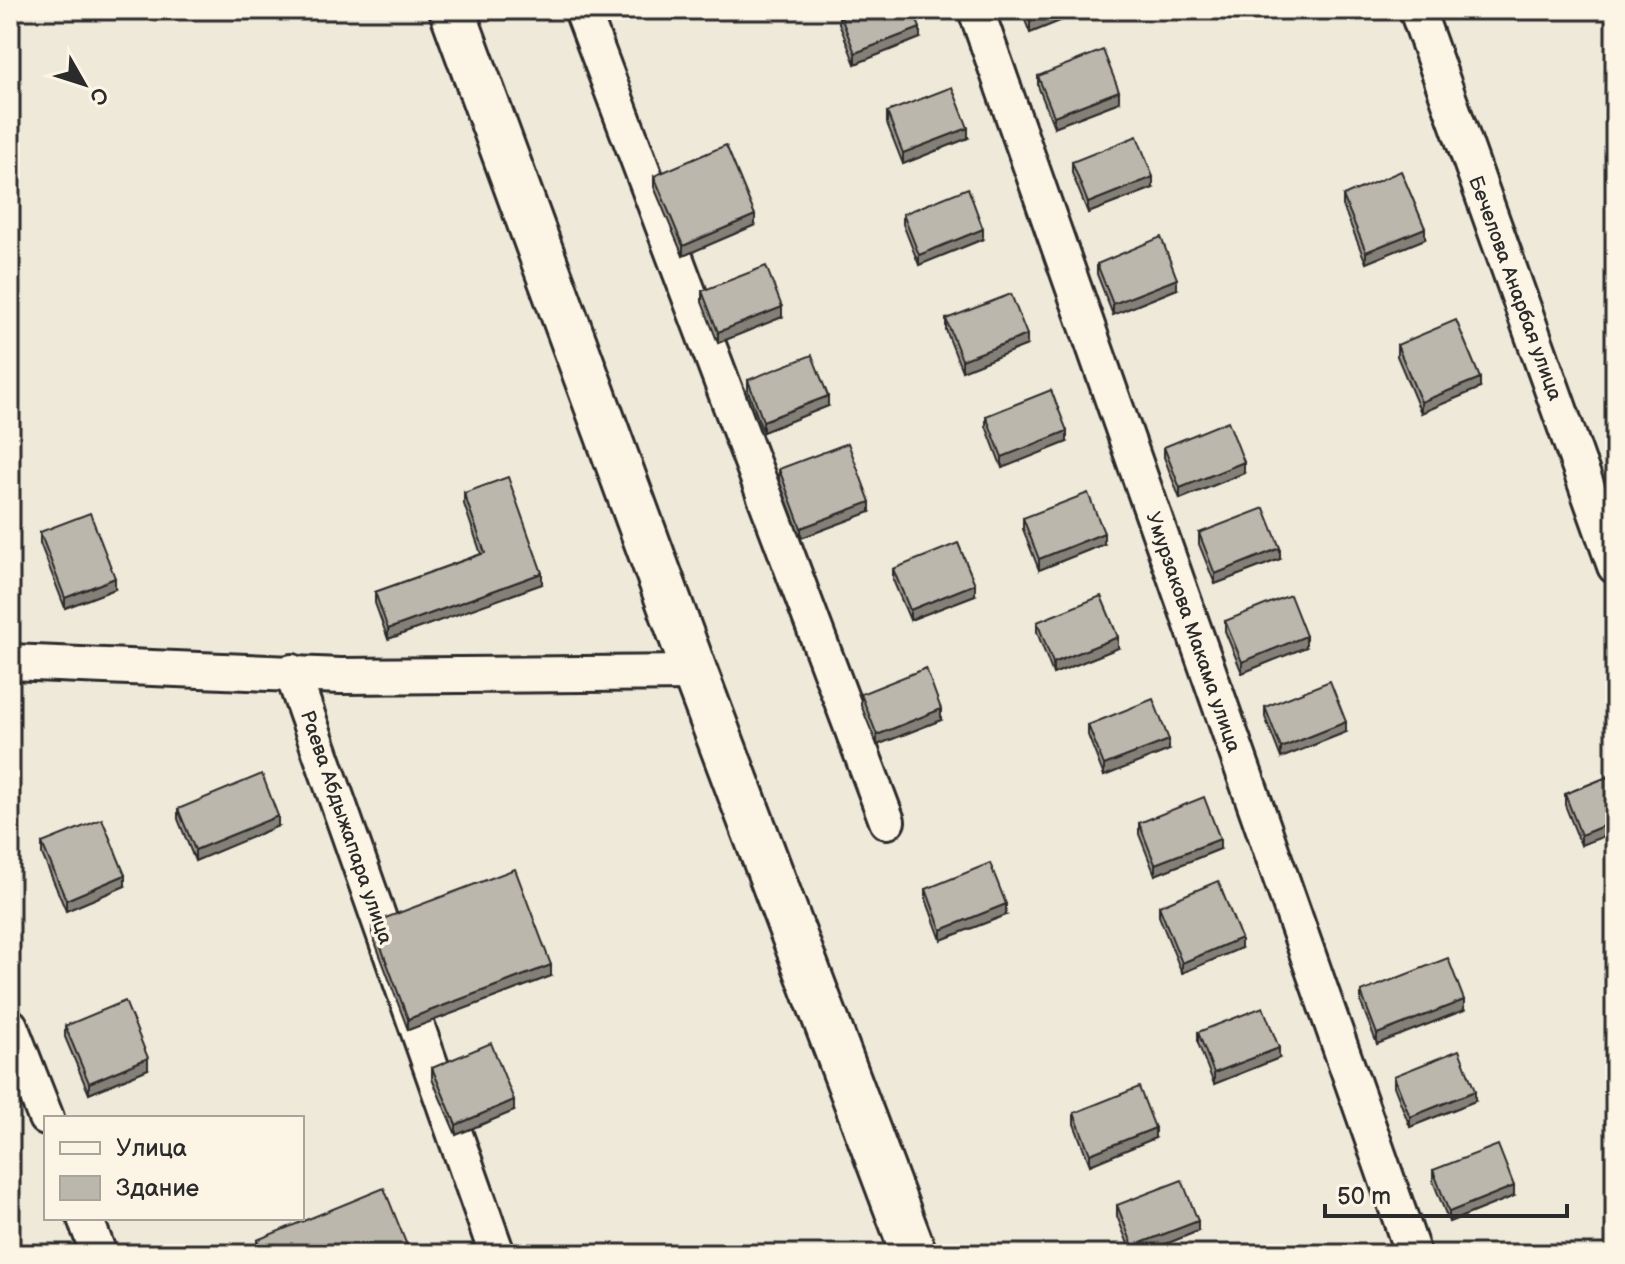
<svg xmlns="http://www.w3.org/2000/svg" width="1625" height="1264" font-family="'Balsamiq Sans',sans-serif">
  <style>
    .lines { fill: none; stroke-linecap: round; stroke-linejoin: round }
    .minor-casing { stroke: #2b2b2b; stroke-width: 40 }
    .highway-casing { stroke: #2b2b2b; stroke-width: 50 }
    .minor { stroke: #fcf5e5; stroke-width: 34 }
    .highway { stroke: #fcf5e5; stroke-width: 44 }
    .wall { fill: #a29d94; stroke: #2b2b2b; stroke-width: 2 }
    .shaded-wall { fill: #848078; stroke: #2b2b2b; stroke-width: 2 }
    .building { fill: #bcb7ac; stroke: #2b2b2b; stroke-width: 2 }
    .labels { text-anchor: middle; stroke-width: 7; stroke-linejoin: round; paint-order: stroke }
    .street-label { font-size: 20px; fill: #2b2b2b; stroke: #fcf5e5 }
  </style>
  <rect width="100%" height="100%" fill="#efe9da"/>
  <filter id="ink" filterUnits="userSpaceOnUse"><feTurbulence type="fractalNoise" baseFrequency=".0125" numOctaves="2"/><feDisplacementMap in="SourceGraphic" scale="16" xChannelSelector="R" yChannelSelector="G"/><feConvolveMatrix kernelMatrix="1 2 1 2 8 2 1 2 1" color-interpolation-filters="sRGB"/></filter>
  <g filter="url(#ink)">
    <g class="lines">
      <g class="minor-casing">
        <g id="minor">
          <path d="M582,10L887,821"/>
          <path d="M976,10L1413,1254"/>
          <path d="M1417,10L1615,566"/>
          <path d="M10,662L341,676L695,673"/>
          <path d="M292,672L497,1254"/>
          <path d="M10,1026L46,1118"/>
          <path d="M85,1218L99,1254"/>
        </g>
      </g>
      <g class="highway-casing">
        <path id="highway" d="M452,10L695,673L914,1254"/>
      </g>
      <use href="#minor" class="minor"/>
      <use href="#highway" class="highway"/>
    </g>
    <g class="wall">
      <path d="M1021,10H1087L1030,33Z"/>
      <path d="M839,12L920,38L855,64L839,23Z"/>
      <path d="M1038,76L1119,102L1054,127L1038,86Z"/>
      <path d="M887,112L968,138L903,164L887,123Z"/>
      <path d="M1072,162L1153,188L1088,213L1072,173Z"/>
      <path d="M654,176L755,225L683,256L654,187Z"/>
      <path d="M1343,196L1425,239L1366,263L1343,206Z"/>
      <path d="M903,214L983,239L919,265L903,224Z"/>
      <path d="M1097,264L1177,289L1113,315L1097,274Z"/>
      <path d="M702,291L782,317L718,343L702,302Z"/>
      <path d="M946,319L1027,345L962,371L946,330Z"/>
      <path d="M1397,345L1480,388L1421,413L1397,356Z"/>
      <path d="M748,380L828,406L763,432L748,391Z"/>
      <path d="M986,416L1067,442L1002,468L986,426Z"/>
      <path d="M1164,447L1244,473L1180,499L1164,457Z"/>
      <path d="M779,469L870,512L801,538L779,480Z"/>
      <path d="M464,493L542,584L388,639L375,603V592L481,554L464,504Z"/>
      <path d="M1023,518L1104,544L1039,570L1023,529Z"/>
      <path d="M40,532L115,589L65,608L40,543Z"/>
      <path d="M1199,533L1280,559L1215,584L1199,544Z"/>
      <path d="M893,569L975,595L910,620L893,580Z"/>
      <path d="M1225,621L1306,647L1242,673L1225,631Z"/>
      <path d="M1037,622L1118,648L1053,674L1037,632Z"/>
      <path d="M861,694L941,720L877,745L861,705Z"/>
      <path d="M1265,707L1346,732L1281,758L1265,717Z"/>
      <path d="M1088,725L1169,750L1104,776L1088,735Z"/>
      <path d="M1615,774L1581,845L1565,805V794Z"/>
      <path d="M178,809L278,826L195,861L178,819Z"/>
      <path d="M1139,823L1220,849L1155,875L1139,834Z"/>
      <path d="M42,843L125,886L66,911L42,854Z"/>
      <path d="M926,889L1006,915L941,940L926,899Z"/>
      <path d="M1159,906L1241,948L1182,973L1159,916Z"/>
      <path d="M372,923L551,976L408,1030L372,934Z"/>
      <path d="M1361,992L1464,1010L1377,1044L1361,1003Z"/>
      <path d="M65,1026L148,1069L89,1094L65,1037Z"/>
      <path d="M1198,1032L1279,1058L1214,1084L1198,1043Z"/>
      <path d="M432,1068L514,1111L456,1135L432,1079Z"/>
      <path d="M1394,1076L1475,1101L1410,1127L1394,1086Z"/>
      <path d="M1074,1113L1155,1138L1090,1165L1074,1124Z"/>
      <path d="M1433,1170L1514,1196L1449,1222L1433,1181Z"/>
      <path d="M1117,1205L1198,1231L1141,1254H1132L1117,1216Z"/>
      <path d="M257,1240L410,1254H259L257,1250Z"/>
    </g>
    <g class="shaded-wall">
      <path d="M1060,10H1087L1030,33V22Z"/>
      <path d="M920,28V38L855,64V53Z"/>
      <path d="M1119,91V102L1054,127V116Z"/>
      <path d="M968,128V138L903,164V153Z"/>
      <path d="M1153,177V188L1088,213V203Z"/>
      <path d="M755,215V225L683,256V246Z"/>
      <path d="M1425,228V239L1366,263V252Z"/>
      <path d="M983,229V239L919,265V255Z"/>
      <path d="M1177,279V289L1113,315V304Z"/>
      <path d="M782,307V317L718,343V332Z"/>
      <path d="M1027,335V345L962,371V360Z"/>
      <path d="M1480,378V388L1421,413V402Z"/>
      <path d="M828,396V406L763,432V421Z"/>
      <path d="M1067,431V442L1002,468V457Z"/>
      <path d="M1244,462V473L1180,499V488Z"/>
      <path d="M870,502V512L801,538V528Z"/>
      <path d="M1104,533V544L1039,570V559Z"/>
      <path d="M1280,548V559L1215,584V574Z"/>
      <path d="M542,573V584L388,639V629Z"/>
      <path d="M115,578V589L65,608V598Z"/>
      <path d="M975,584V595L910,620V610Z"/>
      <path d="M1306,636V647L1242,673V662Z"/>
      <path d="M1118,637V648L1053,674V663Z"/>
      <path d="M941,709V720L877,745V735Z"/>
      <path d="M1346,722V732L1281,758V748Z"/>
      <path d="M1169,740V750L1104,776V765Z"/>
      <path d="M278,816V826L195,861V850Z"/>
      <path d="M1615,821V832L1581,845V835Z"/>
      <path d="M1220,839V849L1155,875V864Z"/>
      <path d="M125,875V886L66,911V900Z"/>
      <path d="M1006,904V915L941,940V930Z"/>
      <path d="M1241,938V948L1182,973V963Z"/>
      <path d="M551,965V976L408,1030V1019Z"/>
      <path d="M1464,1000V1010L1377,1044V1034Z"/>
      <path d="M1279,1048V1058L1214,1084V1073Z"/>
      <path d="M148,1058V1069L89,1094V1083Z"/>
      <path d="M1475,1091V1101L1410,1127V1117Z"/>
      <path d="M514,1100V1111L456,1135V1125Z"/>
      <path d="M1155,1128V1138L1090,1165V1154Z"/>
      <path d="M1514,1186V1196L1449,1222V1212Z"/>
      <path d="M1198,1221V1231L1141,1254H1133V1246Z"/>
    </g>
    <g class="building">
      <path d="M845,10H913L920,28L855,53L839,12Z"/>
      <path d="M1025,10H1060L1030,22Z"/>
      <path d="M1103,50L1119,91L1054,116L1038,76Z"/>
      <path d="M952,87L968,128L903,153L887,112Z"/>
      <path d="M1137,136L1153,177L1088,203L1072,162Z"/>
      <path d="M726,145L755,215L683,246L654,176Z"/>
      <path d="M1401,171L1425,228L1366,252L1343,196Z"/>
      <path d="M968,188L983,229L919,255L903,214Z"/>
      <path d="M1161,237L1177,279L1113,304L1097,264Z"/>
      <path d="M766,266L782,307L718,332L702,291Z"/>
      <path d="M1011,294L1027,335L962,360L946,319Z"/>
      <path d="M1456,320L1480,378L1421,402L1397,345Z"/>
      <path d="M812,355L828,396L763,421L748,380Z"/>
      <path d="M1051,390L1067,431L1002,457L986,416Z"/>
      <path d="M1228,421L1244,462L1180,488L1164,447Z"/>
      <path d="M848,443L870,502L801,528L779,469Z"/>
      <path d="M508,477L542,573L388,629L375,592L485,553L464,493Z"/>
      <path d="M1088,493L1104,533L1039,559L1023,518Z"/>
      <path d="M1264,508L1280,548L1215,574L1199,533Z"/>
      <path d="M90,513L115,578L65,598L40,532Z"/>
      <path d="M958,543L975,584L910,610L893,569Z"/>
      <path d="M1290,595L1306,636L1242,662L1225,621Z"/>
      <path d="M1101,596L1118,637L1053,663L1037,622Z"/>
      <path d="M926,668L941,709L877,735L861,694Z"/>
      <path d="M1330,681L1346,722L1281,748L1265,707Z"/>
      <path d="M1153,699L1169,740L1104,765L1088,725Z"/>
      <path d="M262,774L278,816L195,850L178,809Z"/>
      <path d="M1615,774V821L1581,835L1565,794Z"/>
      <path d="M1204,797L1220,839L1155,864L1139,823Z"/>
      <path d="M102,819L125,875L66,900L42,843Z"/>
      <path d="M990,863L1006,904L941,930L926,889Z"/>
      <path d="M515,869L551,965L408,1019L372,923Z"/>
      <path d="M1218,881L1241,938L1182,963L1159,906Z"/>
      <path d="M1448,958L1464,1000L1377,1034L1361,992Z"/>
      <path d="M125,1001L148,1058L89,1083L65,1026Z"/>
      <path d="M1263,1007L1279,1048L1214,1073L1198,1032Z"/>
      <path d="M491,1043L514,1100L456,1125L432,1068Z"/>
      <path d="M1459,1050L1475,1091L1410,1117L1394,1076Z"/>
      <path d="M1139,1087L1155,1128L1090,1154L1074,1113Z"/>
      <path d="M1498,1145L1514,1186L1449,1212L1433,1170Z"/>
      <path d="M1182,1180L1198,1221L1133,1246L1117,1205Z"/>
      <path d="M384,1188L410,1253L263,1254L257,1240Z"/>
    </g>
  </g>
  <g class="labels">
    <g class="street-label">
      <text transform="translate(1516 288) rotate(70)" y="7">Бечелова Анарбая улица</text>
      <text transform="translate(1194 632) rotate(71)" y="7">Умурзакова Макама улица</text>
      <text transform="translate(347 827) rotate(71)" y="7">Раева Абдыжапара улица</text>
    </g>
  </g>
  <rect width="1625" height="1264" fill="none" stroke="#fcf5e5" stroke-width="40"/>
  <rect x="20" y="20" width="1585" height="1224" fill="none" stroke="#2b2b2b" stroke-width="3" filter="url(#ink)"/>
  <rect x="44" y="1116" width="260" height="104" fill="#fcf5e5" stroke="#a8a49b" stroke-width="2"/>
  <rect x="60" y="1142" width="40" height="12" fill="#fcf5e5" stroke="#a8a49b" stroke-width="2"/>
  <text x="116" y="1156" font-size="24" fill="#2b2b2b">Улица</text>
  <rect x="60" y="1176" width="40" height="24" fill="#bcb7ac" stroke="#a8a49b" stroke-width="2"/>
  <text x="116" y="1196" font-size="24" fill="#2b2b2b">Здание</text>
  <g transform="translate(84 84) rotate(129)" stroke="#fcf5e5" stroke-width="6" paint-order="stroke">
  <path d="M0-6L14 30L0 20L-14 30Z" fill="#2b2b2b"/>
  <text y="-12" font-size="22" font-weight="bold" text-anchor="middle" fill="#2b2b2b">С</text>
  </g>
  <path d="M1325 1204v12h242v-12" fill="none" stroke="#2b2b2b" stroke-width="4"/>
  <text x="1337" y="1204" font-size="24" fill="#2b2b2b" stroke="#fcf5e5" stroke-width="6" paint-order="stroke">50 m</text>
</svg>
